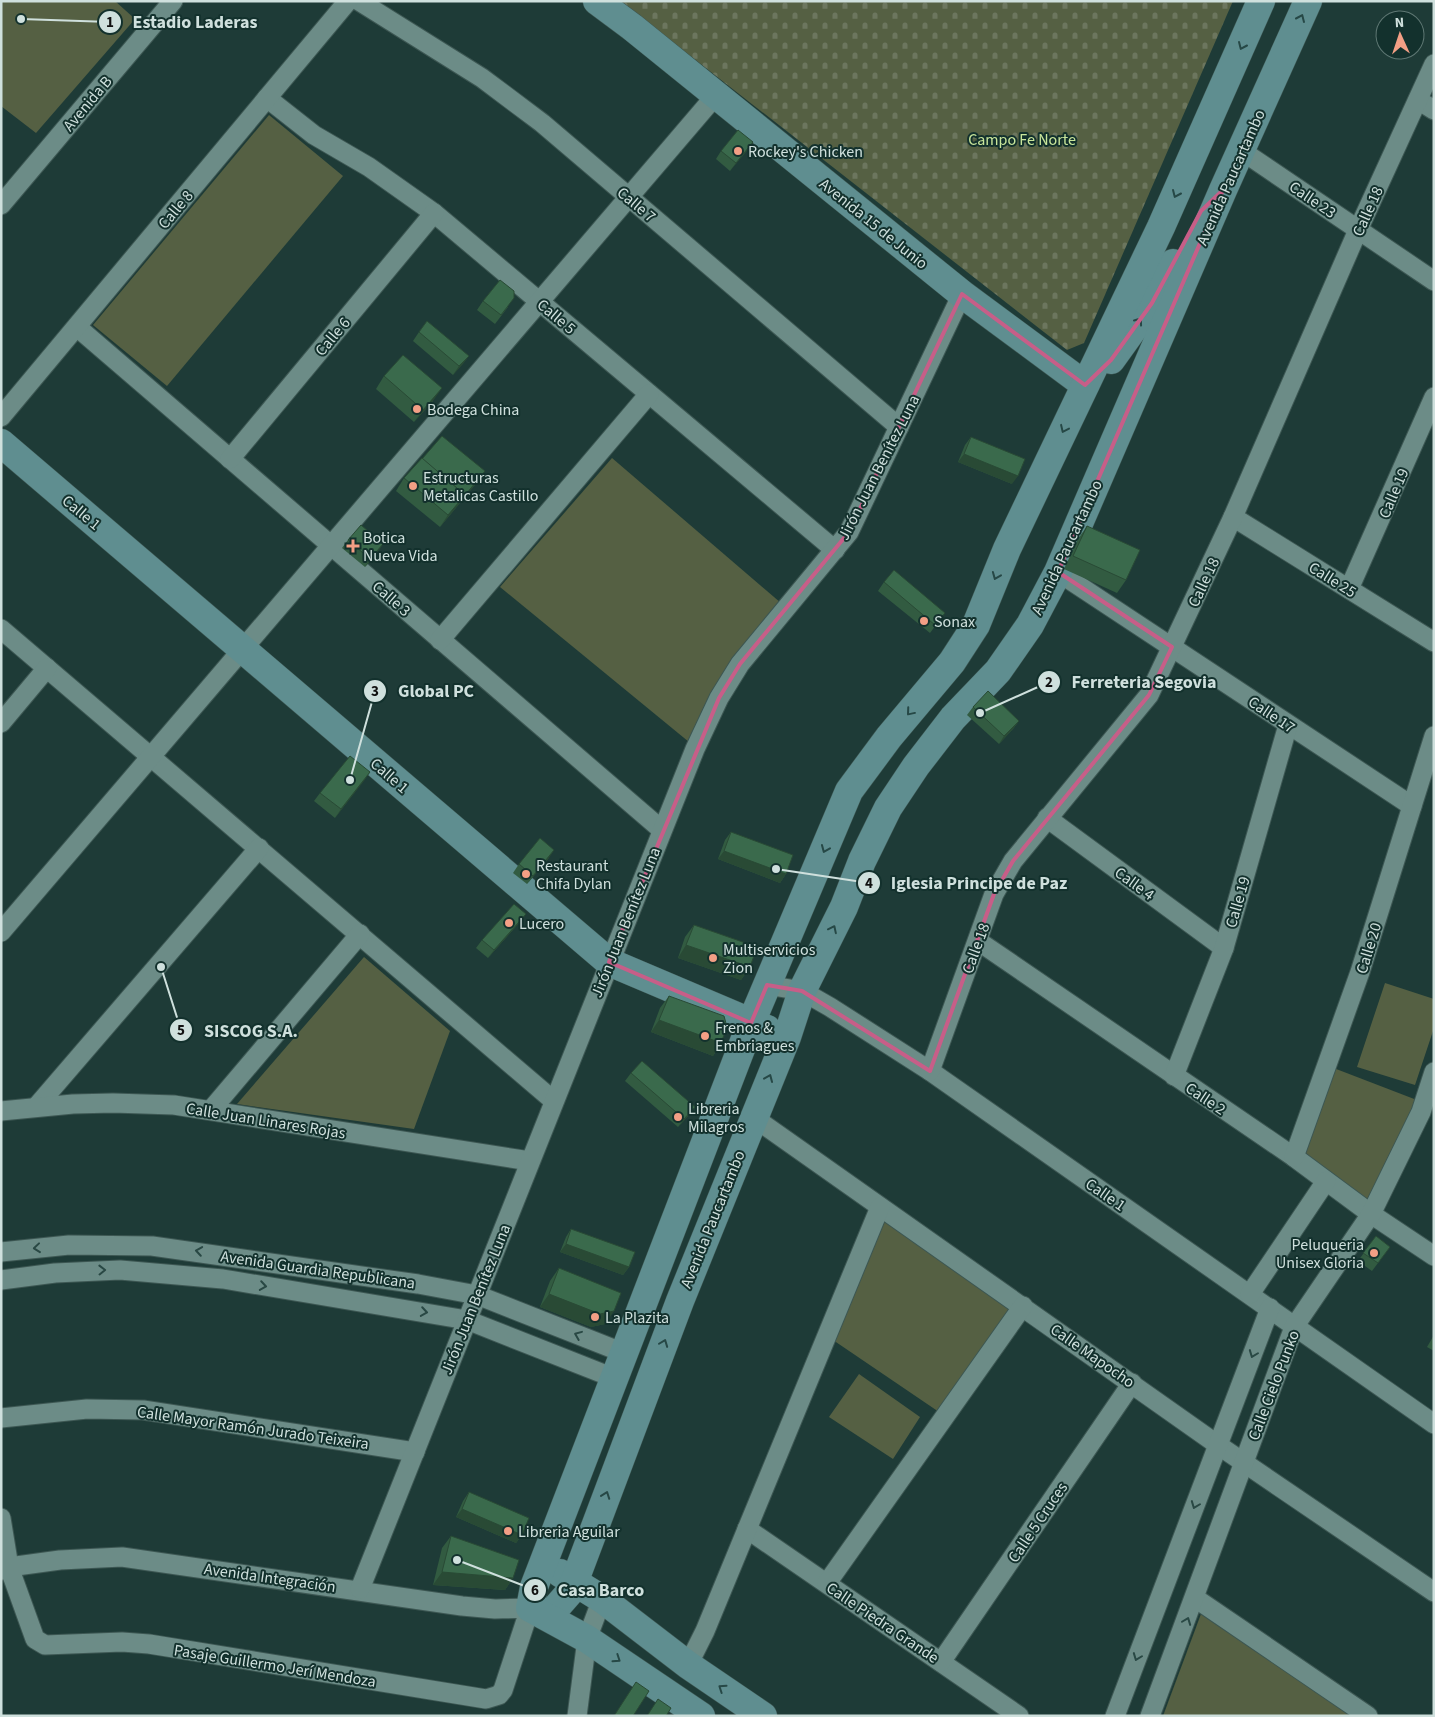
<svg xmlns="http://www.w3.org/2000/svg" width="1435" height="1717" font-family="'Source Sans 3',sans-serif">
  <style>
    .green { fill: #556043 }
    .cemetery { fill: url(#cemetery-stones) }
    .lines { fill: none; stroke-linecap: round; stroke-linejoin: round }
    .street-casing { stroke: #3d5753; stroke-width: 21 }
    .secondary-casing { stroke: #3d5753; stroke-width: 29 }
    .street { stroke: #6c8c87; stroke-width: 19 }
    .secondary { stroke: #5f8e90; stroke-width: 28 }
    .wall { fill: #325b41 }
    .shaded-wall { fill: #294a35 }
    .building { fill: #3a6a4c; stroke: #294a35 }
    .oneway { stroke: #264846 }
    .oneway2 { stroke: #294844 }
    .marked { fill: none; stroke: #c75e88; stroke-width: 4; stroke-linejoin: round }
    .poi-dot { fill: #f39f85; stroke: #13312d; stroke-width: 2 }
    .labels { text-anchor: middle; stroke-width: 4; stroke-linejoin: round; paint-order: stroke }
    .street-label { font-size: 16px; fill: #cfe0dd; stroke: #13312d }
    .park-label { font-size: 16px; fill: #c9e69b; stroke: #13312d }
    .poi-label { font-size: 16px; fill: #cfe0dd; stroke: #13312d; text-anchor: start }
    .leader { fill: none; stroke: #cfe0dd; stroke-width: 2 }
    .callout-dot { fill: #cfe0dd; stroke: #13312d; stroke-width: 2 }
    .mark-label { font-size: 15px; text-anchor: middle; font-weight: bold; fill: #111 }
    .callout-label { font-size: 18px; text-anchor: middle; font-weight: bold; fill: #cfe0dd; stroke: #13312d; stroke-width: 4; stroke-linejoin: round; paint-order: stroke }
  </style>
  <defs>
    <pattern id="cemetery-stones" width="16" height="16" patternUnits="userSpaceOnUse" patternTransform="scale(1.25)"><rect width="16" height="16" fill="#556043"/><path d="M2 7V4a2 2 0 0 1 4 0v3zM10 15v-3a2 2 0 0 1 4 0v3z" fill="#6c765e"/></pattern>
  </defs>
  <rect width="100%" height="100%" fill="#1e3b37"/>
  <g class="green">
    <path d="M1,1H115L135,19L36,133L1,106Z"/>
    <path d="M269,115L343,176L167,386L93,325Z"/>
    <path d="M612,458L781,603L689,742L500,587Z"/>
    <path d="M364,957L450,1031L414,1129L237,1104Z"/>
    <path d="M1385,983L1434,999V1028L1415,1085L1357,1067Z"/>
    <path d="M1331,1067L1422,1102L1376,1207L1300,1156Z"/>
    <path d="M883,1219L1009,1309L939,1412L830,1338Z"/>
    <path d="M859,1374L920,1417L893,1459L829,1417Z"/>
    <path d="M1201,1614L1352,1716H1163Z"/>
  </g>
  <path class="cemetery" d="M620,1H1233L1084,343L1067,350Z"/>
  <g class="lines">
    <g class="street-casing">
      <g id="street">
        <path d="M359,1L482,78L542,123L899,427"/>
        <path d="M267,98L314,135L369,167L434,213L835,550"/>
        <path d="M1418,100L1434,110"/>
        <path d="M1242,151L1434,281"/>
        <path d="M1,205L173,1"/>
        <path d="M77,327L662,830"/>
        <path d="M1,417L348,1"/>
        <path d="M230,459L434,213"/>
        <path d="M1233,517L1434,642"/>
        <path d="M1058,572L1412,806"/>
        <path d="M1349,589L1434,397"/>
        <path d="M1,629L554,1101"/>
        <path d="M440,640L649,394"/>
        <path d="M1,723L47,668"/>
        <path d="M1047,818L1224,948"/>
        <path d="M1,932L716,95"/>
        <path d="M978,941L1294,1157L1371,1214L1434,1256"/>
        <path d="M767,985L802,991L830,1007L930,1071L1434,1424"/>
        <path d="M930,1071L994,894L1013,861L1149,695L1233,517L1358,230L1434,64"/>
        <path d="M1174,1076L1224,948L1288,725"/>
        <path d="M37,1106L259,848"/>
        <path d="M211,1110L360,934"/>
        <path d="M1,1111L73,1104L113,1103L174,1105L530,1161"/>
        <path d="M753,1117L1218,1445L1434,1592"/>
        <path d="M1294,1157L1360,972L1434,736"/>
        <path d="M1,1252L69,1245L152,1246L418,1284L477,1295L624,1353"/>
        <path d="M1,1280L55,1273L120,1270L223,1279L467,1320L614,1378"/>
        <path d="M1250,1294L1326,1181"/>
        <path d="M1,1418L87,1409L143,1410L415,1452"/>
        <path d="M1,1518L9,1567L35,1639L45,1645L122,1642L149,1644L486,1699L499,1695L503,1690L530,1608L495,1609L462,1606L122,1557L60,1560L9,1567L1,1570"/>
        <path d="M747,1529L1019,1716"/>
        <path d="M827,1583L1023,1306"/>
        <path d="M360,1589L695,749L719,698L740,664L849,532L962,294"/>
        <path d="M1195,1598L1368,1716"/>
        <path d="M941,1662L1132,1383"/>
        <path d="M688,1665L705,1631L880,1207"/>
        <path d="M577,1716L587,1639L602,1599"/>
        <path d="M1115,1716L1270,1308"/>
        <path d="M1150,1716L1294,1327L1371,1214L1421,1112L1434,1072"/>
      </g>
    </g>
    <g class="secondary-casing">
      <g id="secondary">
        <path d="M597,1L632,27L962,294L1085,385"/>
        <path d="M1111,360L1152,303L1173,263"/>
        <path d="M1,443L609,962L767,1029"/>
        <path d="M560,1573L602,1599L688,1665L763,1716"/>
        <path d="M548,1617L569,1593L575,1580L680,1301L787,1037L802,991L844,907L862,861L888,808L916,766L953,718L998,671L1030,625L1058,572L1223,190L1308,1"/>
        <path d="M701,1716L587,1639L530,1608L534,1587L751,1023L849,791L889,737L952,662L976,625L1007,549L1161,227L1261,1"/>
      </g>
    </g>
    <use href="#street" class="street"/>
    <use href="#secondary" class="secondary"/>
  </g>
  <g class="wall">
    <path d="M753,142L730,171L716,159L721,151Z"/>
    <path d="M483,301L508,307L495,324L477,310Z"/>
    <path d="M419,332L469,356L453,375L413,341Z"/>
    <path d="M384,376L433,401L414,422L376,389Z"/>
    <path d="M971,437L1012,484L958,462L965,445Z"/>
    <path d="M404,478L479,480L440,527L396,491Z"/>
    <path d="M1087,526L1126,580L1117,593L1064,569L1078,539Z"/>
    <path d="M348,540L378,552L365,567L342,548Z"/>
    <path d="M884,582L939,621L930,633L878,591Z"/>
    <path d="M973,707L1019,721L1013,729L999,744L967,715Z"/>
    <path d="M370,772L335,818L314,801L320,793Z"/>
    <path d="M731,832L786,874L780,883L718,859L725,840Z"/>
    <path d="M549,858L527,884L513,873L519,864Z"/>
    <path d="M526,914L520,922L488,958L476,948L482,940Z"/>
    <path d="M694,925L750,967L741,980L678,958L685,937Z"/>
    <path d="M669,996L721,1043L713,1056L651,1032L660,1008Z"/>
    <path d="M631,1073L689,1115L678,1127L625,1081Z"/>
    <path d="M571,1229L629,1267L623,1275L560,1252L566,1237Z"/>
    <path d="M1376,1236L1390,1247L1372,1271L1358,1261Z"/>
    <path d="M559,1268L605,1324L591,1327L540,1307L550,1281Z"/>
    <path d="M1434,1335V1351L1427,1347Z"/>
    <path d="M469,1492L522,1535L516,1543L456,1517L463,1501Z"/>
    <path d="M451,1536L513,1578L505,1590L433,1585L442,1548Z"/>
  </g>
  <g class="shaded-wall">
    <path d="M753,142L747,151L730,171L736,163Z"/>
    <path d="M469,356L463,364L453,375L459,366Z"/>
    <path d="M442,388L433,401L414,422L423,410Z"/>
    <path d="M964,454L1018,476L1012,484L958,462Z"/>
    <path d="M485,471L479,480L440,527L448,515Z"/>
    <path d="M383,544L378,552L365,567L370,559Z"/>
    <path d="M1019,721L1013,729L999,744L1004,736Z"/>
    <path d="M370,772L364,781L335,818L341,809Z"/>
    <path d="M554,850L549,858L527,884L533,876Z"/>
    <path d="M724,851L786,874L780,883L718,859Z"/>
    <path d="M526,914L520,922L488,958L494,950Z"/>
    <path d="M686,945L750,967L741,980L678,958Z"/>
    <path d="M659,1020L721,1043L713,1056L651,1032Z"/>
    <path d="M695,1107L689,1115L678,1127L684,1119Z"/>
    <path d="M566,1244L629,1267L623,1275L560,1252Z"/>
    <path d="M549,1294L614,1311L605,1324L591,1327L540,1307Z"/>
    <path d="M462,1509L522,1535L516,1543L456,1517Z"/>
    <path d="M442,1572L513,1578L505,1590L433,1585Z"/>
  </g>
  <g class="building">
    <path d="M738,130L753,142L736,163L721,151Z"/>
    <path d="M500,280L514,291V298L501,315L483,301Z"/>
    <path d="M427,321L469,356L459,366L419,332Z"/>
    <path d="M403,355L442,388L423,410L384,376Z"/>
    <path d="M442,436L485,471L462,499L465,495L422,459Z"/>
    <path d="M971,437L1025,459L1018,476L964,454Z"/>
    <path d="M422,458L465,495L448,515L404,478Z"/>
    <path d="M361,525L383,544L370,559L348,540Z"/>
    <path d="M1087,526L1140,550L1126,580L1073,556Z"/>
    <path d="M894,570L945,613L935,625L884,582Z"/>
    <path d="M988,691L1019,721L1004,736L973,707Z"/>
    <path d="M350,756L370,772L341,809L320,793Z"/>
    <path d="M731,832L793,855L786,874L724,851Z"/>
    <path d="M540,838L554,850L533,876L519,864Z"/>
    <path d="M514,904L526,914L494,950L482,940Z"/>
    <path d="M694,925L757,947L750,967L686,945Z"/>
    <path d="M669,996L724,1016L727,1027L721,1043L659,1020Z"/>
    <path d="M642,1061L695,1107L684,1119L631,1073Z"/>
    <path d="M571,1229L635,1252L629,1267L566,1244Z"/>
    <path d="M1376,1236L1390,1247L1378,1263L1363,1253Z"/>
    <path d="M559,1268L621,1293L614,1311L600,1314L549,1294Z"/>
    <path d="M469,1492L529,1518L522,1535L462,1509Z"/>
    <path d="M451,1536L519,1560L513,1578L442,1572Z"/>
    <path d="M636,1682L649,1691L633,1716H614Z"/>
    <path d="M658,1699L671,1708L666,1716H647Z"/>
  </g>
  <defs><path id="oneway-chevron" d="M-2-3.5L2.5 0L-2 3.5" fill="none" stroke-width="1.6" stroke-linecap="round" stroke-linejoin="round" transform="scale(1.25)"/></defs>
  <g class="oneway">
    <use href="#oneway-chevron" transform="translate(1301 18) rotate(-66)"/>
    <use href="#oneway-chevron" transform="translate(1242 46) rotate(114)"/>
    <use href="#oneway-chevron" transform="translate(1176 194) rotate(114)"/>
    <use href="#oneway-chevron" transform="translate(1139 321) rotate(-54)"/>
    <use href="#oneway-chevron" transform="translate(1064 429) rotate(115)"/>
    <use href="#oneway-chevron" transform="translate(996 576) rotate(112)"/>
    <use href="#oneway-chevron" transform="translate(910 712) rotate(130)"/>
    <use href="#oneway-chevron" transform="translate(825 849) rotate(113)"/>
    <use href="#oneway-chevron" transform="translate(833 929) rotate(-64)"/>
    <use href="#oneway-chevron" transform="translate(769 1078) rotate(-67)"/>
    <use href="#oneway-chevron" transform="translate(664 1343) rotate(-69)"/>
    <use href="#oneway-chevron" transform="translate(606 1495) rotate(-70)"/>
    <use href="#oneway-chevron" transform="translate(617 1659) rotate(34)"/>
    <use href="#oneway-chevron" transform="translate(722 1688) rotate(-146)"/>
  </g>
  <g class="oneway2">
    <use href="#oneway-chevron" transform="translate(37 1248) rotate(174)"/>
    <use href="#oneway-chevron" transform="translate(199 1251) rotate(-171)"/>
    <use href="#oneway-chevron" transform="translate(102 1270) rotate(-1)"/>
    <use href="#oneway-chevron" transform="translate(263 1286) rotate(9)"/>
    <use href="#oneway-chevron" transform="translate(424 1312) rotate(9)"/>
    <use href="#oneway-chevron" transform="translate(578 1335) rotate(-158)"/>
    <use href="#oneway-chevron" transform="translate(1253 1354) rotate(111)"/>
    <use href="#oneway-chevron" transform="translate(1195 1505) rotate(111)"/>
    <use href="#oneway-chevron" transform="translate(1187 1621) rotate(-69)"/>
    <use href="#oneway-chevron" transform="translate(1137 1657) rotate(111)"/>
  </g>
  <path class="marked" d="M1223,190L1058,572L1172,647L1149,695L1013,861L994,894L930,1071L802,991L767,985L751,1023L609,962L719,698L740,664L849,532L962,294L1085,385L1111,360L1152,303L1201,211Z"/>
  <g class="poi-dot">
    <circle cx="738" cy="151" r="5"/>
    <circle cx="417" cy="409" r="5"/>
    <circle cx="413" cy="486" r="5"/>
    <path d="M350.5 538.5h5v5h5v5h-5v5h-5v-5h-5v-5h5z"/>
    <circle cx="924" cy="621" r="5"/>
    <circle cx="526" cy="874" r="5"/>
    <circle cx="509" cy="923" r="5"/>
    <circle cx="713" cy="958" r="5"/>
    <circle cx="705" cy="1036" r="5"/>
    <circle cx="678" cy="1117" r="5"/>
    <circle cx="1374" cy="1253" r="5"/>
    <circle cx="595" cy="1317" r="5"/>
    <circle cx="508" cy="1531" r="5"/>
  </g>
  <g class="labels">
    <g class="street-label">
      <text transform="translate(87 103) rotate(-50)" y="6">Avenida B</text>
      <text transform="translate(1230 177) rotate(-66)" y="6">Avenida Paucartambo</text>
      <text transform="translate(1313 199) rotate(34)" y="6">Calle 23</text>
      <text transform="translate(637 204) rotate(40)" y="6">Calle 7</text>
      <text transform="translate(175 209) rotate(-50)" y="6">Calle 8</text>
      <text transform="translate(1367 211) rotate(-66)" y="6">Calle 18</text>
      <text transform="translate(874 223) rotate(39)" y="6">Avenida 15 de Junio</text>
      <text transform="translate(557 316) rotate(40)" y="6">Calle 5</text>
      <text transform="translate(332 336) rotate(-50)" y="6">Calle 6</text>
      <text transform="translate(878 467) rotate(-63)" y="6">Jirón Juan Benítez Luna</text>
      <text transform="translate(1393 493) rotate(-67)" y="6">Calle 19</text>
      <text transform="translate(82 512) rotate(40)" y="6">Calle 1</text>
      <text transform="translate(1066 547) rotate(-65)" y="6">Avenida Paucartambo</text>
      <text transform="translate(1333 579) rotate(32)" y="6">Calle 25</text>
      <text transform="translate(1203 582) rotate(-65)" y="6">Calle 18</text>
      <text transform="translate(392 598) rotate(41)" y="6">Calle 3</text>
      <text transform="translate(1272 714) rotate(34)" y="6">Calle 17</text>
      <text transform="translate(390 775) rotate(41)" y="6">Calle 1</text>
      <text transform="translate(1135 883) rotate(36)" y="6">Calle 4</text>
      <text transform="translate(1237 902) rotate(-74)" y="6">Calle 19</text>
      <text transform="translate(625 922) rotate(-68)" y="6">Jirón Juan Benítez Luna</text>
      <text transform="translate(975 948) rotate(-70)" y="6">Calle 18</text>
      <text transform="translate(1368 948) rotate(-73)" y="6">Calle 20</text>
      <text transform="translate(1206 1098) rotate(34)" y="6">Calle 2</text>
      <text transform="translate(266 1120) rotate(9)" y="6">Calle Juan Linares Rojas</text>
      <text transform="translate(1106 1194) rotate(35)" y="6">Calle 1</text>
      <text transform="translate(712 1219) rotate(-68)" y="6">Avenida Paucartambo</text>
      <text transform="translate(318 1269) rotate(8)" y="6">Avenida Guardia Republicana</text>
      <text transform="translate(475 1299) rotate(-68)" y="6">Jirón Juan Benítez Luna</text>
      <text transform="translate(1093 1355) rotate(35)" y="6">Calle Mapocho</text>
      <text transform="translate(1273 1385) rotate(-69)" y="6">Calle Cielo Punko</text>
      <text transform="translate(253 1427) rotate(8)" y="6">Calle Mayor Ramón Jurado Teixeira</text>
      <text transform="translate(1037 1522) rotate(-56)" y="6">Calle 5 Cruces</text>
      <text transform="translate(270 1577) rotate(8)" y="6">Avenida Integración</text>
      <text transform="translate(883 1622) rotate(34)" y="6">Calle Piedra Grande</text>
      <text transform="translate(275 1665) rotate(9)" y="6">Pasaje Guillermo Jerí Mendoza</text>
    </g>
    <g class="park-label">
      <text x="1022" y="145">Campo Fe Norte</text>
    </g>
    <g class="poi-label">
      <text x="748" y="157">Rockey's Chicken</text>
      <text x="427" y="415">Bodega China</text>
      <text x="423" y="483">Estructuras<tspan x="423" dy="18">Metalicas Castillo</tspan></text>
      <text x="363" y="543">Botica<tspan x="363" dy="18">Nueva Vida</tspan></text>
      <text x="934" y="627">Sonax</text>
      <text x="536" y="871">Restaurant<tspan x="536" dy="18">Chifa Dylan</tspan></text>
      <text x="519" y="929">Lucero</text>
      <text x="723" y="955">Multiservicios<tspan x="723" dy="18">Zion</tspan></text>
      <text x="715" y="1033">Frenos &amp;<tspan x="715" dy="18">Embriagues</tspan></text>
      <text x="688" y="1114">Libreria<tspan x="688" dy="18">Milagros</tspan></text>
      <text x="1364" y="1250" text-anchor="end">Peluqueria<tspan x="1364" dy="18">Unisex Gloria</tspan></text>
      <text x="605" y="1323">La Plazita</text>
      <text x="518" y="1537">Libreria Aguilar</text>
    </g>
  </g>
  <path class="leader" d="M21 19L110 22M980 713L1049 682M350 780L375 691M776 869L869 883M161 967L181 1030M457 1560L535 1590"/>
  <g class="callout-dot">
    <circle cx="21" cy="19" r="5"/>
    <circle cx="980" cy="713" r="5"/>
    <circle cx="350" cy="780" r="5"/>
    <circle cx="776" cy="869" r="5"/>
    <circle cx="161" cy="967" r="5"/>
    <circle cx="457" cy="1560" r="5"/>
    <circle cx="110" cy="22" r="12"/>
    <circle cx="1049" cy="682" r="12"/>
    <circle cx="375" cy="691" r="12"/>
    <circle cx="869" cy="883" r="12"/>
    <circle cx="181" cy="1030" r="12"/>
    <circle cx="535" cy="1590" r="12"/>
  </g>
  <g class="mark-label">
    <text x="110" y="27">1</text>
    <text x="1049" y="687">2</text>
    <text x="375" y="696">3</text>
    <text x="869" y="888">4</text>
    <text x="181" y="1035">5</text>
    <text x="535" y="1595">6</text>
  </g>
  <g class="callout-label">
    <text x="195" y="28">Estadio Laderas</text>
    <text x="1144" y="688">Ferreteria Segovia</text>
    <text x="436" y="697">Global PC</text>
    <text x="979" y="889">Iglesia Principe de Paz</text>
    <text x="251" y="1037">SISCOG S.A.</text>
    <text x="601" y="1596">Casa Barco</text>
  </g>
  <rect width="1435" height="1717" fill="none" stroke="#cfe0dd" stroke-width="5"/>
  <g transform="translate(1400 35) rotate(357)"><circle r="24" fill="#13312d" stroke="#5e7773"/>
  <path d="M0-4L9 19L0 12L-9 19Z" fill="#f39f85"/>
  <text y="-8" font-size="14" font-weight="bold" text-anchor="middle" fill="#cfe0dd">N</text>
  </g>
</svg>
